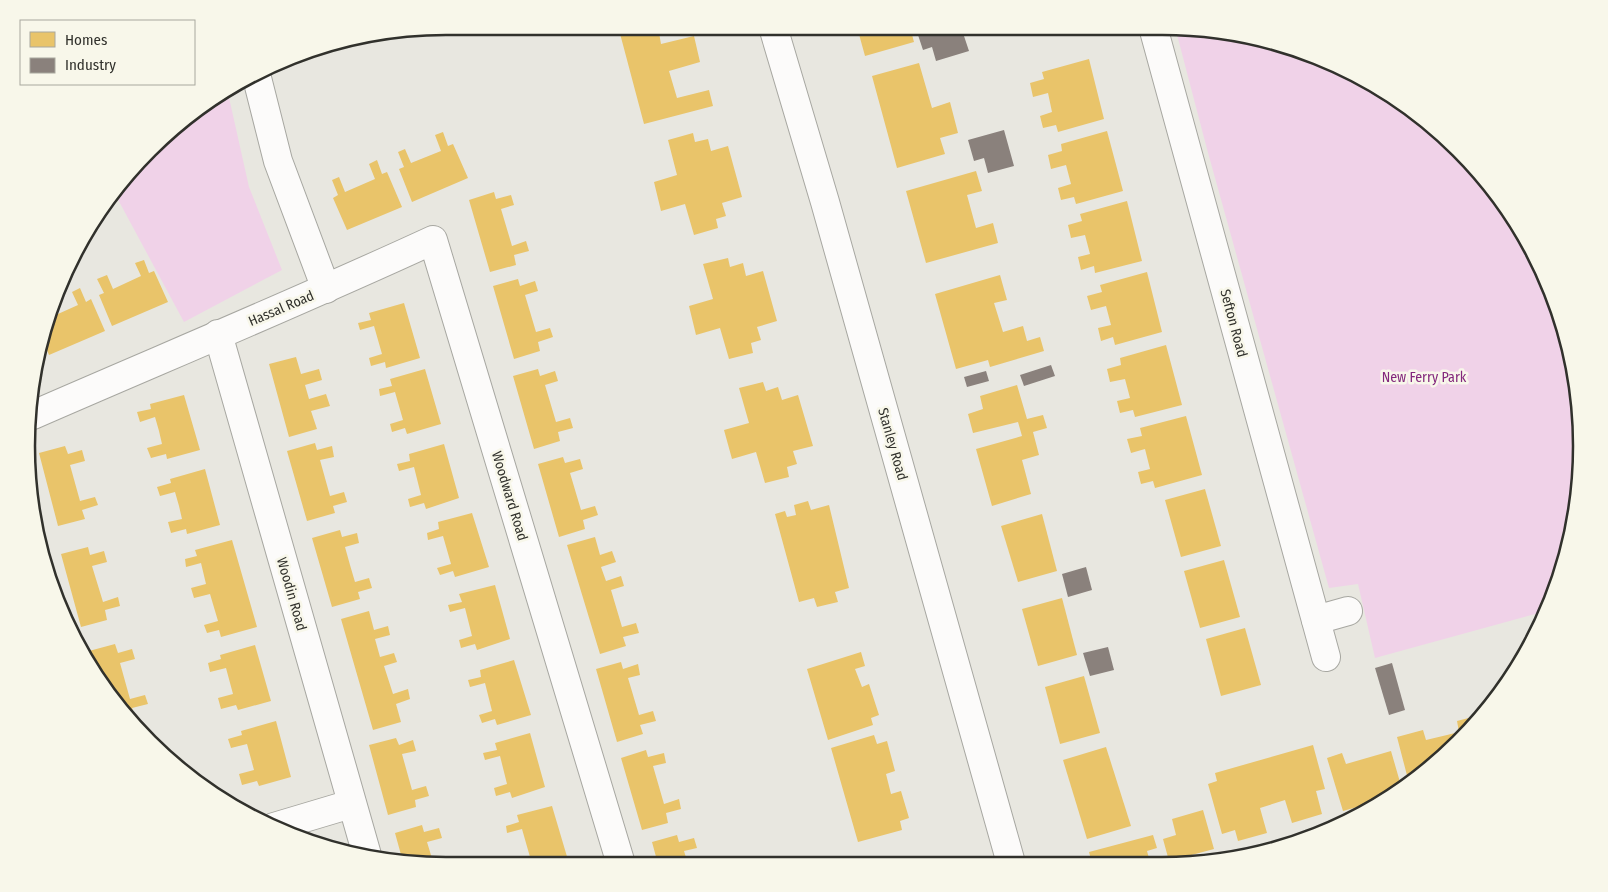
<svg xmlns="http://www.w3.org/2000/svg" width="1608" height="892" font-family="'Fira Sans Condensed',sans-serif">
  <style>
    .green { fill: #f0d2e8 }
    .homes { fill: #e9c46a }
    .industry { fill: #8a817c }
    .lines { fill: none; stroke-linecap: round; stroke-linejoin: round }
    .street-casing { stroke: #a7a7a1; stroke-width: 30 }
    .street { stroke: #fcfbfa; stroke-width: 28 }
    .labels { text-anchor: middle; stroke-width: 5; stroke-linejoin: round; paint-order: stroke }
    .street-label { font-size: 14px; fill: #31312c; stroke: #f8f7ea }
    .park-label { font-size: 14px; fill: #83287c; stroke: #f8f7ea }
    .rim { fill: none; stroke: #31312c; stroke-width: 2.5 }
  </style>
  <rect width="100%" height="100%" fill="#e8e7e0"/>
  <g class="green">
    <path d="M1175,27H1189L1297,48L1372,83L1439,131L1495,191L1539,261L1568,338L1581,419L1578,501L1559,581L1546,611L1375,658L1358,584L1329,588L1207,149Z"/>
    <path d="M228,93L249,187L282,270L184,322L115,194L191,113Z"/>
  </g>
  <g class="homes">
    <path d="M618,26L658,27L661,44L694,36L700,62L669,71L677,98L709,90L713,106L644,124Z"/>
    <path d="M857,27H910L914,42L865,56Z"/>
    <path d="M1089,59L1104,119L1058,132L1056,125L1043,128L1040,116L1052,112L1048,93L1033,97L1030,83L1044,79L1042,72Z"/>
    <path d="M919,63L932,108L950,102L958,133L940,138L945,154L897,168L872,76Z"/>
    <path d="M1107,131L1123,191L1076,204L1074,197L1061,200L1058,188L1071,184L1066,165L1051,169L1048,155L1062,151L1061,144Z"/>
    <path d="M443,132L448,146L453,144L468,178L412,202L399,169L404,167L398,152L405,149L411,163L441,151L435,135Z"/>
    <path d="M693,133L695,142L708,139L711,151L728,146L742,197L722,203L726,216L716,219L718,228L694,235L685,204L661,211L654,182L677,175L668,140Z"/>
    <path d="M377,160L382,174L387,172L402,207L347,230L333,198L338,195L332,180L339,177L345,192L375,179L369,164Z"/>
    <path d="M976,171L982,191L967,195L976,228L993,223L998,243L926,263L906,191Z"/>
    <path d="M494,192L496,199L511,195L514,205L501,209L512,246L526,241L529,251L514,255L516,265L490,272L469,200Z"/>
    <path d="M1127,201L1142,261L1095,273L1094,266L1081,270L1078,257L1090,254L1085,235L1071,238L1068,225L1082,221L1080,214Z"/>
    <path d="M728,258L730,267L743,263L746,276L763,271L777,321L757,327L761,340L751,343L753,353L729,359L720,328L696,335L689,306L713,299L703,264Z"/>
    <path d="M144,260L149,273L154,271L168,302L112,326L99,295L104,293L97,279L107,275L113,289L141,276L135,263Z"/>
    <path d="M1147,272L1162,332L1115,345L1113,337L1101,341L1098,328L1111,325L1106,306L1091,310L1087,296L1102,292L1100,285Z"/>
    <path d="M1000,275L1007,300L994,303L1003,332L1023,326L1027,341L1040,337L1044,351L990,367L988,360L956,369L935,294Z"/>
    <path d="M518,279L520,286L535,281L538,291L525,295L536,332L550,328L553,337L538,342L540,351L514,359L493,286Z"/>
    <path d="M80,288L86,302L91,299L105,331L49,355L41,336L49,318L78,305L72,292Z"/>
    <path d="M404,303L420,358L386,368L385,362L371,366L369,358L382,354L374,326L360,330L358,323L371,320L369,313Z"/>
    <path d="M1166,345L1182,405L1135,417L1133,410L1120,413L1117,401L1130,398L1125,379L1110,382L1107,369L1121,365L1120,358Z"/>
    <path d="M296,357L301,374L319,369L322,380L305,385L309,399L326,394L330,406L311,411L317,429L289,437L269,364Z"/>
    <path d="M425,369L441,424L407,434L405,428L392,432L390,424L403,420L395,392L380,396L379,389L392,386L390,379Z"/>
    <path d="M538,369L540,376L555,371L558,381L545,385L556,422L570,418L573,428L558,432L560,441L534,449L513,376Z"/>
    <path d="M763,382L766,391L778,387L782,400L798,395L813,446L793,451L797,464L787,467L789,477L765,483L756,452L732,459L724,430L749,423L739,388Z"/>
    <path d="M1017,385L1027,419L1043,415L1047,428L1033,432L1039,455L1022,460L1031,494L992,506L976,449L1022,436L1018,422L973,433L968,414L983,409L980,396Z"/>
    <path d="M184,395L200,450L167,459L166,454L151,458L147,448L162,444L159,431L155,417L140,422L137,412L151,409L150,404Z"/>
    <path d="M1186,416L1202,475L1155,488L1153,481L1141,484L1138,472L1150,469L1145,449L1131,453L1127,439L1142,436L1140,428Z"/>
    <path d="M315,443L317,450L332,446L334,457L320,460L330,496L344,492L347,502L333,506L335,513L307,521L287,451Z"/>
    <path d="M444,444L459,498L426,509L424,503L410,507L408,499L421,495L414,467L399,471L397,464L410,461L409,454Z"/>
    <path d="M65,446L68,454L82,450L85,461L70,465L80,501L95,497L98,505L82,510L85,519L58,526L39,453Z"/>
    <path d="M563,457L565,463L580,459L583,469L570,473L581,510L595,506L598,515L583,520L585,529L559,537L538,464Z"/>
    <path d="M205,469L220,525L187,534L186,529L171,533L168,522L182,519L179,506L175,492L160,496L157,487L171,483L170,479Z"/>
    <path d="M1205,489L1221,546L1181,557L1165,500Z"/>
    <path d="M808,501L811,510L829,505L849,588L835,592L838,602L817,607L814,598L799,602L775,514L785,511L787,517L796,515L794,505Z"/>
    <path d="M472,513L489,567L455,577L453,571L440,575L437,568L451,564L443,536L428,540L427,533L439,529L438,522Z"/>
    <path d="M1042,514L1057,571L1018,582L1001,526Z"/>
    <path d="M340,530L342,537L357,533L359,543L345,547L350,565L355,582L369,578L372,588L358,592L360,599L332,607L312,538Z"/>
    <path d="M595,537L600,555L612,551L616,562L601,567L606,581L621,576L624,586L611,590L622,627L636,623L639,633L623,637L626,646L600,654L567,545Z"/>
    <path d="M232,540L257,627L221,637L219,630L207,633L204,625L218,621L210,594L194,598L191,588L206,584L201,563L186,567L185,559L197,556L195,550Z"/>
    <path d="M88,547L90,555L104,551L107,562L92,566L103,602L118,597L120,606L105,610L107,620L81,627L61,554Z"/>
    <path d="M1224,560L1240,617L1200,628L1184,571Z"/>
    <path d="M495,585L510,639L477,650L475,644L461,648L459,640L472,636L465,608L450,612L448,605L462,602L459,594Z"/>
    <path d="M1062,598L1077,655L1038,666L1022,609Z"/>
    <path d="M369,611L374,630L388,626L390,635L375,639L380,657L394,653L397,662L384,666L393,694L408,689L410,699L396,704L401,722L373,730L341,619Z"/>
    <path d="M1245,628L1261,685L1221,696L1206,639Z"/>
    <path d="M115,644L118,653L132,649L135,659L120,663L130,699L145,695L148,704L132,708L135,717L128,719L91,660L89,651Z"/>
    <path d="M255,645L271,701L238,710L236,705L221,709L218,698L233,694L226,668L210,672L208,663L221,659L220,655Z"/>
    <path d="M861,652L865,666L855,669L862,687L869,684L879,715L871,718L873,725L828,740L807,669Z"/>
    <path d="M514,660L531,715L497,725L495,719L482,723L479,715L492,711L485,683L470,687L468,680L481,677L480,670Z"/>
    <path d="M621,662L623,669L638,664L640,675L628,678L639,715L653,711L656,721L640,725L643,734L617,742L596,669Z"/>
    <path d="M1084,676L1100,733L1060,744L1045,687Z"/>
    <path d="M1480,715L1459,743L1409,783L1397,737L1423,730L1426,740L1447,735L1459,732L1457,721Z"/>
    <path d="M276,721L291,777L259,786L257,781L242,785L239,774L254,770L247,744L231,748L228,739L242,735L241,731Z"/>
    <path d="M530,733L545,787L512,798L510,792L496,796L494,788L507,784L500,756L485,760L483,753L497,750L495,743Z"/>
    <path d="M874,735L877,744L887,741L895,771L886,774L891,794L901,791L909,818L900,821L902,830L858,842L831,748Z"/>
    <path d="M396,738L399,745L413,740L416,751L402,754L412,790L426,786L429,796L415,800L416,807L388,815L369,745Z"/>
    <path d="M1313,745L1325,789L1316,791L1322,814L1292,823L1285,800L1260,808L1267,833L1238,841L1235,830L1222,834L1208,784L1217,781L1215,773Z"/>
    <path d="M1106,747L1131,826L1087,839L1063,760Z"/>
    <path d="M646,750L648,757L664,753L666,763L653,766L664,804L679,799L681,809L666,813L668,823L642,830L621,758Z"/>
    <path d="M1391,751L1402,789L1392,797L1343,811L1327,758L1342,753L1346,764Z"/>
    <path d="M552,806L568,860L552,864L518,865L516,860L530,857L522,829L507,833L506,826L519,822L517,815Z"/>
    <path d="M1203,810L1214,849L1169,861L1163,839L1176,835L1172,819Z"/>
    <path d="M422,825L424,832L439,828L442,838L427,842L434,865H419L403,862L395,833Z"/>
    <path d="M677,835L679,842L694,838L697,848L684,851L688,864H658L652,842Z"/>
    <path d="M1153,835L1157,848L1147,851L1150,862L1092,863L1089,852Z"/>
  </g>
  <g class="industry">
    <path d="M944,27H961L969,51L936,61L932,47L923,50L918,35Z"/>
    <path d="M1004,130L1014,166L988,173L984,158L974,161L968,140Z"/>
    <path d="M1051,365L1055,376L1024,386L1020,375Z"/>
    <path d="M986,371L989,381L967,387L964,377Z"/>
    <path d="M1086,567L1092,590L1068,597L1062,574Z"/>
    <path d="M1108,647L1114,670L1090,676L1083,653Z"/>
    <path d="M1392,663L1405,710L1389,715L1375,668Z"/>
  </g>
  <g class="lines">
    <g class="street-casing">
      <g id="street">
        <path d="M773,27L825,202L1011,863"/>
        <path d="M1153,27L1326,657"/>
        <path d="M257,78L278,161L326,289"/>
        <path d="M218,334L367,855"/>
        <path d="M33,415C166,357 301,301 433,240L621,864"/>
        <path d="M1316,620L1348,611"/>
        <path d="M274,827L351,804"/>
      </g>
    </g>
    <use href="#street" class="street"/>
  </g>
  <g class="labels">
    <g class="street-label">
      <text transform="translate(281 308) rotate(-23)" y="5">Hassal Road</text>
      <text transform="translate(1234 323) rotate(75)" y="5">Sefton Road</text>
      <text transform="translate(893 444) rotate(74)" y="5">Stanley Road</text>
      <text transform="translate(510 496) rotate(73)" y="5">Woodward Road</text>
      <text transform="translate(292 594) rotate(74)" y="5">Woodin Road</text>
    </g>
    <g class="park-label">
      <text x="1424" y="382">New Ferry Park</text>
    </g>
  </g>
  <path d="M0 0H1608V892H0ZM446 35H1162A411 411 0 0 1 1573 446V446A411 411 0 0 1 1162 857H446A411 411 0 0 1 35 446V446A411 411 0 0 1 446 35Z" fill="#f8f7ea" fill-rule="evenodd"/>
  <path class="rim" d="M446 35H1162A411 411 0 0 1 1573 446V446A411 411 0 0 1 1162 857H446A411 411 0 0 1 35 446V446A411 411 0 0 1 446 35Z"/>
  <rect x="20" y="20" width="175" height="65" fill="#f8f7ea" stroke="#a8a89e"/>
  <rect x="30" y="32" width="25" height="15" fill="#e9c46a" stroke="#a8a89e"/>
  <text x="65" y="45" font-size="15" fill="#31312c">Homes</text>
  <rect x="30" y="58" width="25" height="15" fill="#8a817c" stroke="#a8a89e"/>
  <text x="65" y="70" font-size="15" fill="#31312c">Industry</text>
</svg>
